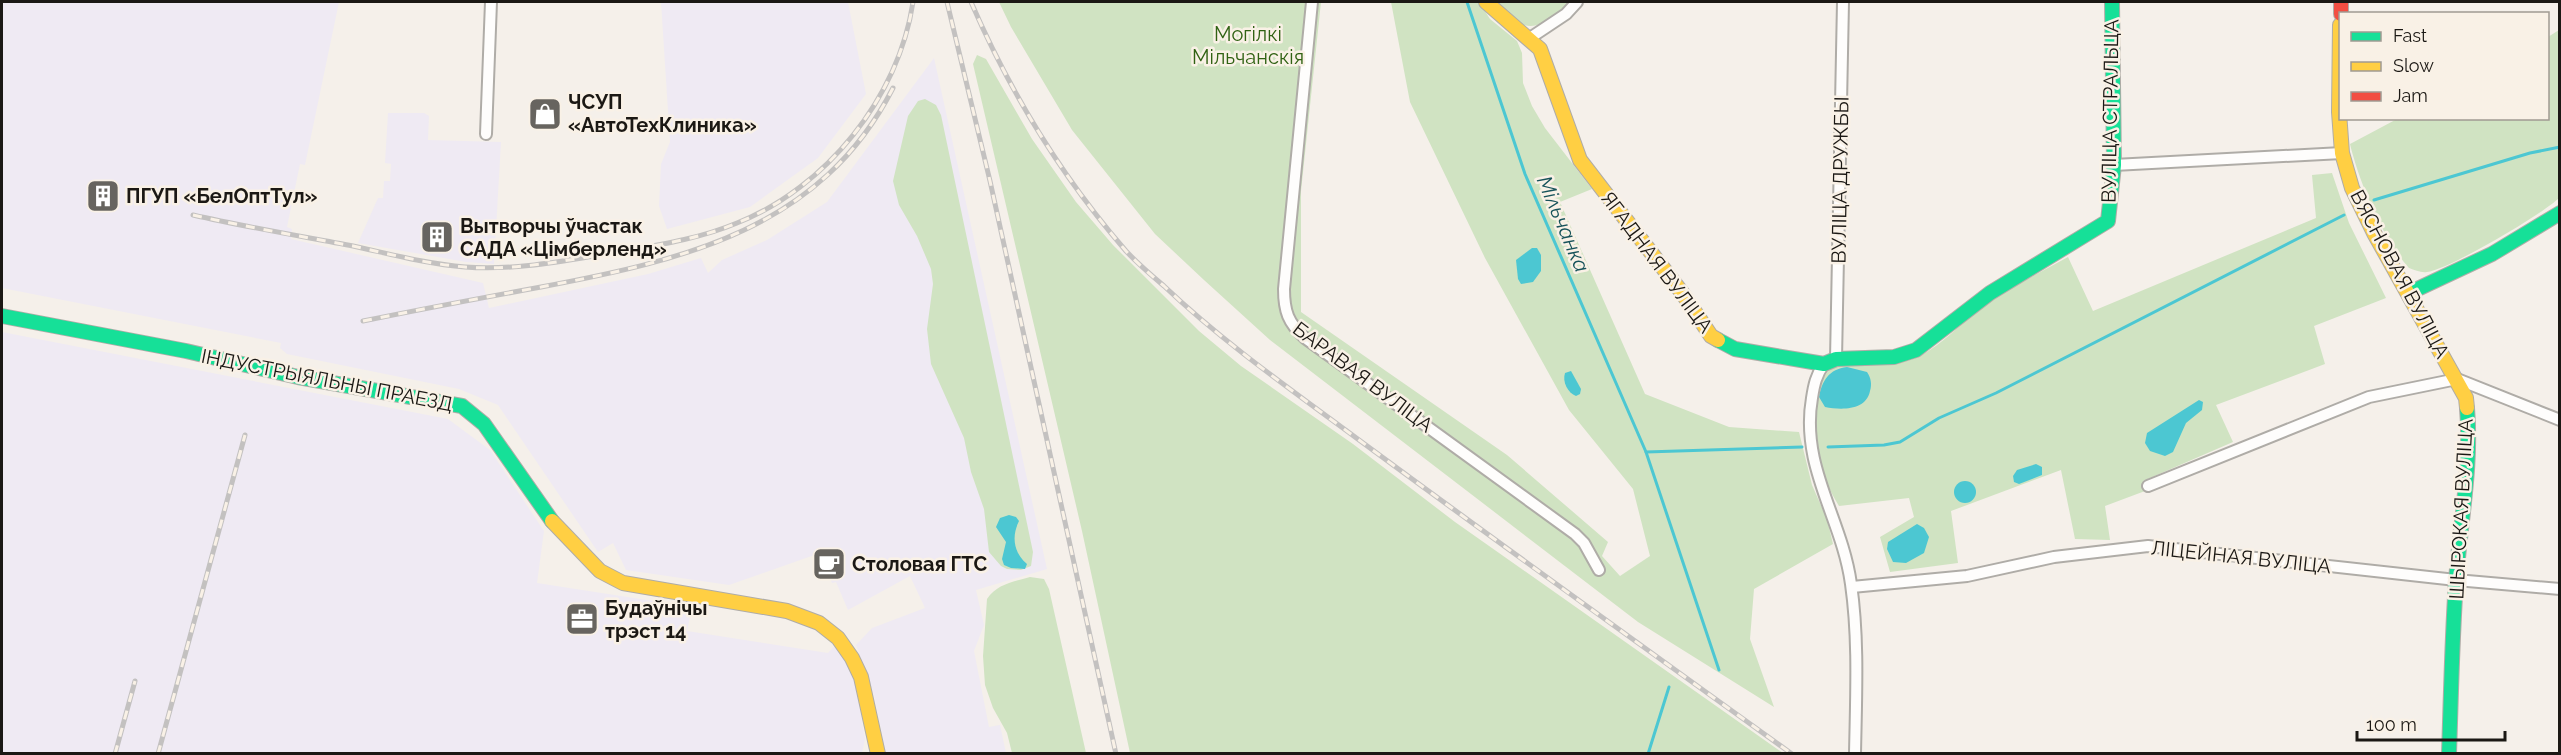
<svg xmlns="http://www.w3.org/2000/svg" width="2561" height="755" font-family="Raleway,sans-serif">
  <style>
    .industrial { fill: #efeaf3 }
    .green { fill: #d0e3c2 }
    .water { fill: #4cc7d2 }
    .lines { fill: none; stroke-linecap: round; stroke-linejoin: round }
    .stream { stroke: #4cc7d2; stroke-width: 3 }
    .street-casing { stroke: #afaca7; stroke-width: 14 }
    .fast-casing { stroke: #afaca7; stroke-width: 16 }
    .slow-casing { stroke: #afaca7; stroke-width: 16 }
    .jam-casing { stroke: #afaca7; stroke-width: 16 }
    .street { stroke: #fefdfc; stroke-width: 10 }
    .fast { stroke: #16e098; stroke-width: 14 }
    .slow { stroke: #ffcf43; stroke-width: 14 }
    .jam { stroke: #f24e42; stroke-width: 14 }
    .rail-casing { stroke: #c3c1c0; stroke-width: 5 }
    .rail { stroke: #f9f1e6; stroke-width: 3; stroke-dasharray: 9; stroke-linecap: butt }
    .labels { text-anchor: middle; stroke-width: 5; stroke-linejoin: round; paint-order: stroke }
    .park-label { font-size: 20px; fill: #306213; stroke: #f9f1e6 }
    .poi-label { font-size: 20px; font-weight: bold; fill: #1b1814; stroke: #f9f1e6; text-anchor: start }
    .street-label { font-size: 20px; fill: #1b1814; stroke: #f9f1e6 }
    .water-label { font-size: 21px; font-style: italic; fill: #17535a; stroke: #f9f1e6 }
  </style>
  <rect width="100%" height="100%" fill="#f5f0ea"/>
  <g class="industrial">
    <path d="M2,2H339L305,165L300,164L287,227L292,229L291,239L483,283L489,308L648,274L701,258L708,273L722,260L767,240L827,202L934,58L1047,569L976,590L984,625L974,651L989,727L1000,725L1006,753H886L874,695L856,645L872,628L925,608L910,576L848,610L836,582L832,583L820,553L729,585L626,570L613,543L598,552L498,405L459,389L287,354L280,348L281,343L2,288Z"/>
    <path d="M661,2H848L866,94L818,158L750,207L667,229L659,206L661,164L670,142Z"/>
    <path d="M388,113H424L429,116L428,140L501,142L494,264L466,262L358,243L378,198H383L384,181H390L391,164L385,163Z"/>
    <path d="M2,332L448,419L490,450L544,531L537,583L692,607L687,631L828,653L836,644L853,671L865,739L862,753H2Z"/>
  </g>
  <g class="green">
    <path d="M999,2H1321L1301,191V312L1507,455L1608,542L1602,556L1620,576L1650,556L1633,489L1569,410L1485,258L1410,102L1391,2H1479L1490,19L1517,41L1522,53L1523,83L1532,106L1545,128L1592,189L1560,202L1645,394L1729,427L1799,432L1812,485L1827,519L1833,544L1754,589L1750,639L1774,707L1638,622L1270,340L1204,280L1155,234L1072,130L1011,27Z"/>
    <path d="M1492,2H1570C1559,15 1538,33 1519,23C1510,19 1500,8 1492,2Z"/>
    <path d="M2559,30V198C2543,214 2448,270 2427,272C2421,273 2415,270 2409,268C2383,239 2359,182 2350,144L2397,119L2548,118V37Z"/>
    <path d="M977,55L986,59L1032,139L1076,202L1113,245L1199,331L1241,366L1353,444L1455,522L1783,753H1130L1082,531L973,64Z"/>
    <path d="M925,99L936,105L941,115L1033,552L1031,566L1021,570L1007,569L1001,566L989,552L984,509L971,472L964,438L931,364L927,329L933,284L931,269L917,236L899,205L893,181L908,116L918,101Z"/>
    <path d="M2332,173L2349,223L2386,298L2314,326L2325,364L2216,405L2233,442L2143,481L2145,491L2105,506L2110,540L2075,539L2061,470L1951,511L1958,563L1890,572L1880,537L1914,517L1909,498L1839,506C1830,491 1823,477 1818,460C1813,438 1810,371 1839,365C1866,359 1894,369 1920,356C1943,344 1961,323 1981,308C2009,288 2039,273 2068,257L2093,311L2316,218L2312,175Z"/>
    <path d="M1030,577L1044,579L1049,589L1086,753H1012L1007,733L993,708L985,685L983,656L987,599C997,584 1013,582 1030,577Z"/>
  </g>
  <g class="water">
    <path d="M1532,248H1537L1541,255V271L1533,282L1521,284L1518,279L1516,260Z"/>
    <path d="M1847,367L1867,372C1871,378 1872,384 1870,391C1866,411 1841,410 1825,407L1819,397C1822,381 1829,369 1847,367Z"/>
    <path d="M1571,371L1581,389L1580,394L1576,396C1568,393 1562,382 1565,373Z"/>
    <path d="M2199,400L2203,402L2202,410L2186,423L2173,452L2165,456L2150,451L2145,443L2147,433Z"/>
    <path d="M2036,464L2042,467V475L2019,484L2014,482L2013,476L2017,470Z"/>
    <circle cx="1965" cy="492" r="11"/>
    <path d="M1009,515L1016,517L1019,521C1011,537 1014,553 1027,564L1025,569L1011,568L1004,565L1002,559L1006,542L996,527L1000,518Z"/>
    <path d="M1917,524L1924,528L1929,537L1924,553L1906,563L1893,562L1887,549L1888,542Z"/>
  </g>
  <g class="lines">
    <g class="stream">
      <path d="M1467,2L1525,174L1646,452L1719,670"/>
      <path d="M2374,200L2530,153L2560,147"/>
      <path d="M1828,447L1884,445L1900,442L1939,418L1996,393L2344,215"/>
      <path d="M1646,452L1802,447"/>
      <path d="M1648,754L1669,687"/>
    </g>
    <g class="street-casing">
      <g id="street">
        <path d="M1312,2L1284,289C1284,311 1288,323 1305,338L1575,534L1584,543L1599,570"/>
        <path d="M1530,38L1566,14L1577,2"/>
        <path d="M486,134L491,2"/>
        <path d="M2114,165L2342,153"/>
        <path d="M1836,359L1843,2"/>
        <path d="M1824,364C1816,375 1814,385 1812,398C1800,467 1842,518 1851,584C1859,640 1856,697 1855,754"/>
        <path d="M2148,486L2369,397L2457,379L2560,420"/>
        <path d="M1852,587L1967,576L2054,557L2148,546L2456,580L2560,589"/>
      </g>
    </g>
    <g class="fast-casing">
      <g id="fast">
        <path d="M2409,293L2492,254L2560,213"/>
        <path d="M2,316L186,351L298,377L462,406L484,424L552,521"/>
        <path d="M1718,340L1735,349L1824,364L1836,359L1894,357L1916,350L1990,293L2108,221L2114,165L2112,2"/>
        <path d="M2449,754C2451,696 2452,638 2456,581C2460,523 2472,466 2467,408"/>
      </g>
    </g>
    <g class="slow-casing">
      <g id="slow">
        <path d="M1486,2L1540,49L1580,160L1683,294L1711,336L1718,340"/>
        <path d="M2340,25L2339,112L2342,153L2352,188L2374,233L2466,398L2467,408"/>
        <path d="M552,521L600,571L623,583L787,611L819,623L838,638L852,658L861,677L878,754"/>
      </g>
    </g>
    <g class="jam-casing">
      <path id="jam" d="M2341,2V14"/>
    </g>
    <use href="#street" class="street"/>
    <use href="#fast" class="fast"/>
    <use href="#slow" class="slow"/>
    <use href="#jam" class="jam"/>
    <g class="rail-casing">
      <g id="rail">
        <path d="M947,2L990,181L1116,754"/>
        <path d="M971,2C1010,92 1061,176 1126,251C1138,264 1151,275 1164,286C1223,342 1290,389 1355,437C1500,544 1646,649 1792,754"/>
        <path d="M193,215C246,227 300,236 353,246C390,254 427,264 465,267C516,271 567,260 618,252C658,245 699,239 737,223C826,188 899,97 913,2"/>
        <path d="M363,321C422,309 481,298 541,287C684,260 821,229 893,88"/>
        <path d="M115,754L135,681"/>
        <path d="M158,754L245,435"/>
      </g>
    </g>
    <use href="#rail" class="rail"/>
  </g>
  <defs>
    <g id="shop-square" transform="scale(1.725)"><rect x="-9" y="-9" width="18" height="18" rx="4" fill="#67645f" stroke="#f9f1e6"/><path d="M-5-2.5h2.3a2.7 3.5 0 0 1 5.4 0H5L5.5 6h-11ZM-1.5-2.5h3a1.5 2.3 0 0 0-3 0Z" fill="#fff"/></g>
    <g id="building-square" transform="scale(1.725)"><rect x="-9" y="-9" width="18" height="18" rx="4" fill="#67645f" stroke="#f9f1e6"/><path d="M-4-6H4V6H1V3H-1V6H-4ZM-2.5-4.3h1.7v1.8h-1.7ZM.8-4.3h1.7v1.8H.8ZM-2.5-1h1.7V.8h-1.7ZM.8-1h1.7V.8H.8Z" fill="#fff"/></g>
    <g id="cafe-square" transform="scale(1.725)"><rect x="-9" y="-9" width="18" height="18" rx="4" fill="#67645f" stroke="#f9f1e6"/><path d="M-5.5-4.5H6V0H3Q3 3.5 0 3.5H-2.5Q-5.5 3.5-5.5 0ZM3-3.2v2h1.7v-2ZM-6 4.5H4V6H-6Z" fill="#fff"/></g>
    <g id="office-square" transform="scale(1.725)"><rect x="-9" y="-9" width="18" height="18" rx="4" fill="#67645f" stroke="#f9f1e6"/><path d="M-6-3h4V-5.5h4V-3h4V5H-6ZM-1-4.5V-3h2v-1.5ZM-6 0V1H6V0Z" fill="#fff"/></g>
  </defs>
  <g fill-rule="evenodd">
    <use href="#shop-square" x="545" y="114"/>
    <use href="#building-square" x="103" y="196"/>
    <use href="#building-square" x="437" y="237"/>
    <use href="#cafe-square" x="829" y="564"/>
    <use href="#office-square" x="582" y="619"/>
  </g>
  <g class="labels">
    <g class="park-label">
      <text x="1248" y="41">Могілкі<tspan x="1248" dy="23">Мільчанскія</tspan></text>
    </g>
    <g class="poi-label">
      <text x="568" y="109">ЧСУП<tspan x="568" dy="23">«АвтоТехКлиника»</tspan></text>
      <text x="126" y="203">ПГУП «БелОптТул»</text>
      <text x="460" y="233">Вытворчы ўчастак<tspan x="460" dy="23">САДА «Цімберленд»</tspan></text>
      <text x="852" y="571">Столовая ГТС</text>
      <text x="605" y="615">Будаўнічы<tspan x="605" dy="23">трэст 14</tspan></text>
    </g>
    <g class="street-label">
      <text transform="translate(2110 111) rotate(-89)" y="7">ВУЛІЦА СТРАЛЬЦА</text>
      <text transform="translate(1840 180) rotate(-89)" y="7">ВУЛІЦА ДРУЖБЫ</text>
      <text transform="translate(1657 262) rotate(53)" y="7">ЯГАДНАЯ ВУЛІЦА</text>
      <text transform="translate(2400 274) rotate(62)" y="7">ВЯСНОВАЯ ВУЛІЦА</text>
      <text transform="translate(1363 377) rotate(37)" y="7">БАРАВАЯ ВУЛІЦА</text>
      <text transform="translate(327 380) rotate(11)" y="7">ІНДУСТРЫЯЛЬНЫ ПРАЕЗД</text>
      <text transform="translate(2461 509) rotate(-87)" y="7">ШЫРОКАЯ ВУЛІЦА</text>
      <text transform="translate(2241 557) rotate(6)" y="7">ЛІЦЕЙНАЯ ВУЛІЦА</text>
    </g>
    <g class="water-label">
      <text transform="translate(1563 224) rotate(67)" y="7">Мільчанка</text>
    </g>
  </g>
  <rect width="2561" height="755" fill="none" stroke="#1b1814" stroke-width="6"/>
  <rect x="2339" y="12" width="210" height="108" fill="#f9f1e6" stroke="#a09a92" stroke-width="1.5"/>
  <rect x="2351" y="32" width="30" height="9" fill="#16e098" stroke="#a09a92" stroke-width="1.5"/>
  <text x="2393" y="42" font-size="18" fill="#1b1814">Fast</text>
  <rect x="2351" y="62" width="30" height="9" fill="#ffcf43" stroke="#a09a92" stroke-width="1.5"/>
  <text x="2393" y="72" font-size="18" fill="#1b1814">Slow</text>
  <rect x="2351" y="92" width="30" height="9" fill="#f24e42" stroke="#a09a92" stroke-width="1.5"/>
  <text x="2393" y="102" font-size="18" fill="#1b1814">Jam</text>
  <path d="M2357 731v9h148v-9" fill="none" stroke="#1b1814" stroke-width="3"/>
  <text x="2366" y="731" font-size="18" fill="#1b1814" stroke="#f9f1e6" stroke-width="4.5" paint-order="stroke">100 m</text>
</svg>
